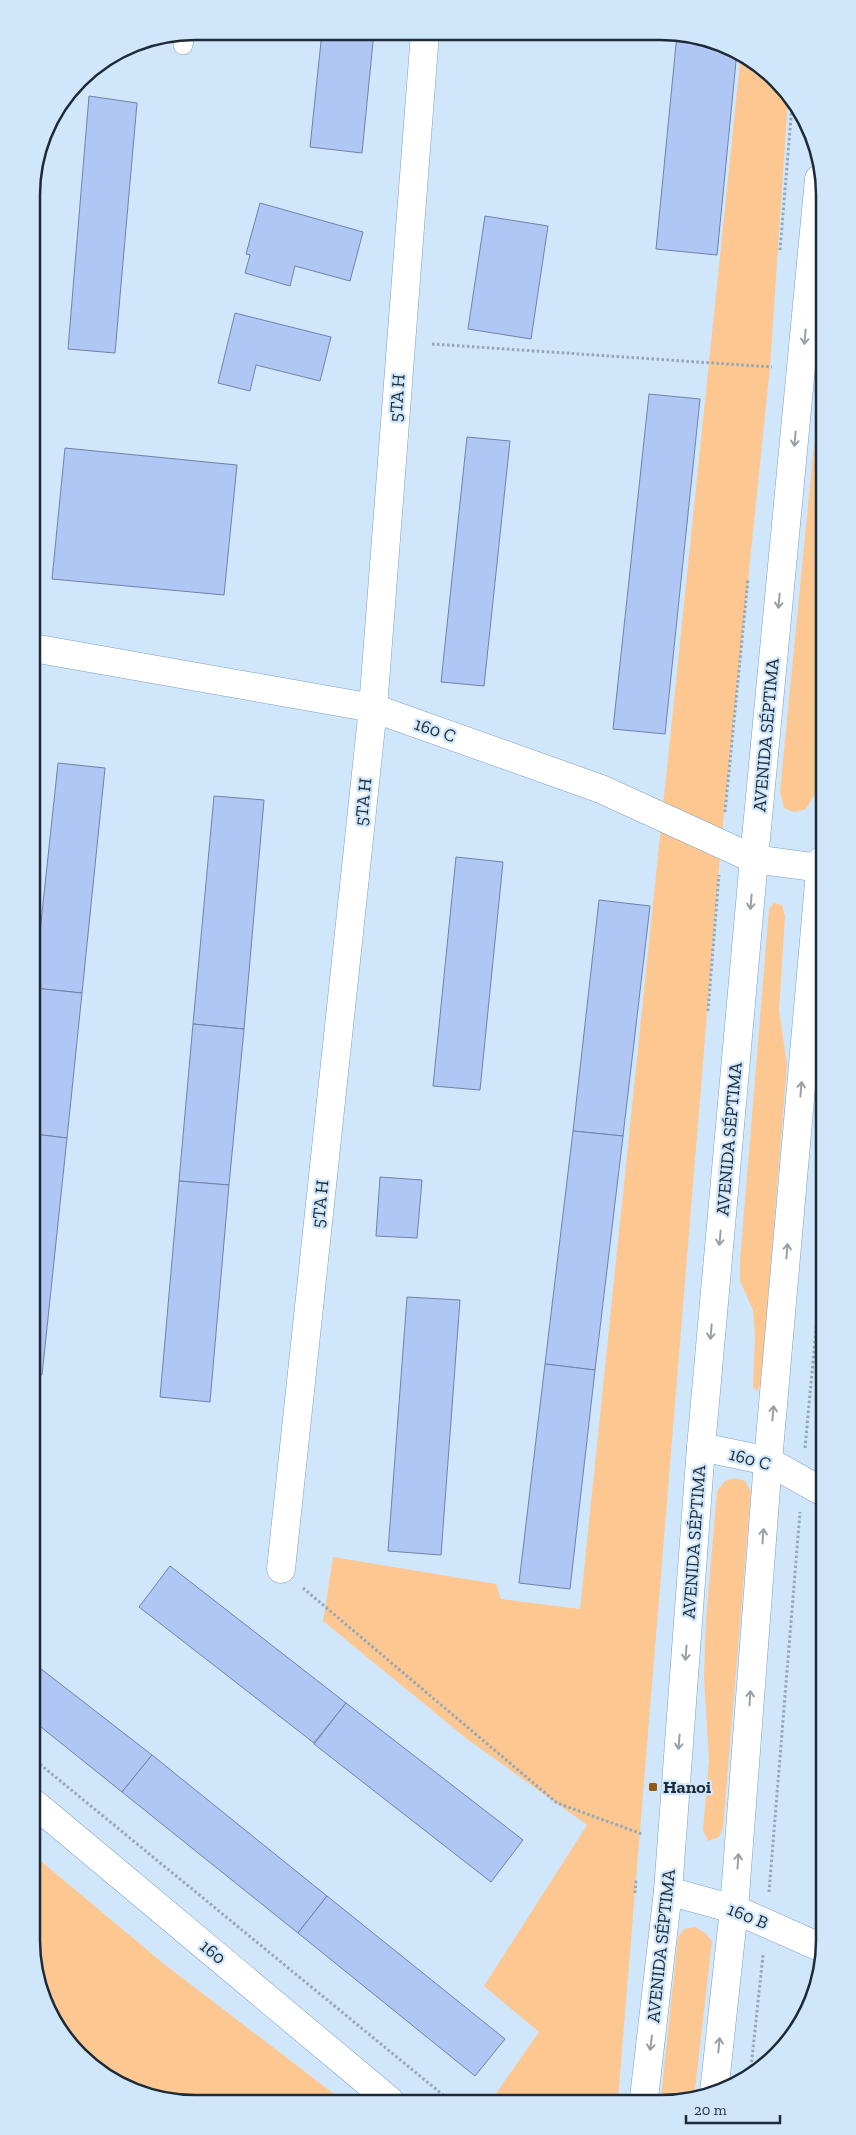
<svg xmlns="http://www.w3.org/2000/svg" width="856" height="2135" font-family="'Zilla Slab',serif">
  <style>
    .green { fill: #fdc792 }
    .building { fill: #b0c6f4; stroke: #7082a7 }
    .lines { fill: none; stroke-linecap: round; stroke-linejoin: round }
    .lane-casing { stroke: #7c9fbf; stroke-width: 20 }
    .street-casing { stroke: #7c9fbf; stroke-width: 29 }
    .secondary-casing { stroke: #7c9fbf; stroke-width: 29 }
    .path { stroke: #93a7b8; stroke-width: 3; stroke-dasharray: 2.5 2.5; stroke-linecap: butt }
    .lane { stroke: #fff; stroke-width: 19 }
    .street { stroke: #fff; stroke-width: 28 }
    .secondary { stroke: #fff; stroke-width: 28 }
    .oneway { stroke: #99a0a5 }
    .poi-dot { fill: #925913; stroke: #d0e7fb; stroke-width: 2 }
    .labels { text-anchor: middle; stroke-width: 4.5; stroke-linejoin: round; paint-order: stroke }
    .street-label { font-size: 18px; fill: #1c2b37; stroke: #d0e7fb }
    .poi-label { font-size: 18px; font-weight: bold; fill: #1c2b37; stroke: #d0e7fb; text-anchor: start }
    .rim { fill: none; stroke: #1c2b37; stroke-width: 2.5 }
  </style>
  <rect width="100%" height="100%" fill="#d0e7fb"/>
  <g class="green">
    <path d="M741,53L777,79L788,99L770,367L721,843L618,2099H492L539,2032L484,1986L587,1825L467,1739L323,1621L333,1557L496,1584L501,1599L580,1609Z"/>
    <path d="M820,430L821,734L815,794L806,809L794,812L784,808L780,791L814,445Z"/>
    <path d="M774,903L782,905L785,916L779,1011L787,1064L761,1384L757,1391L753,1387L755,1336L753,1310L740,1281V1261L769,909Z"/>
    <path d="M735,1478L745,1481L751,1491L723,1828L719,1837L708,1841L703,1830L709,1760L704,1677L706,1620L717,1491L725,1481Z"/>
    <path d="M36,1857L164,1964L342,2100L163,2101L122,2087L79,2056L37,1982Z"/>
    <path d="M695,1927L705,1933L712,1941L694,2098H661L678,1937L684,1929Z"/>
  </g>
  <g class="building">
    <path d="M322,32H374L362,153L310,147Z"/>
    <path d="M677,34H693L737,51L717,255L656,249Z"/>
    <path d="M89,96L137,103L115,353L68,349Z"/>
    <path d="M260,203L363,232L350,281L295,266L290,286L245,273L250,255L246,254Z"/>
    <path d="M485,216L548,226L531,339L468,329Z"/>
    <path d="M235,313L331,337L320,381L256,365L250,391L218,383Z"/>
    <path d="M649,394L700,399L665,734L613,729Z"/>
    <path d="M467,437L510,441L484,686L441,682Z"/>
    <path d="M65,448L237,465L224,595L52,579Z"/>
    <path d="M58,763L105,768L82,993L34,988Z"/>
    <path d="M214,796L264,800L244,1029L193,1024Z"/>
    <path d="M456,857L503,862L480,1090L433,1086Z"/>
    <path d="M599,900L650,906L623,1136L573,1131Z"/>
    <path d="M34,988L82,993L67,1138L34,1134Z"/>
    <path d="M193,1024L244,1029L229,1185L179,1181Z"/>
    <path d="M573,1131L623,1136L595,1370L545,1364Z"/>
    <path d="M34,1134L67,1138L42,1375L35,1374Z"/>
    <path d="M380,1177L422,1180L417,1238L376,1236Z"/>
    <path d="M179,1181L229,1185L210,1402L160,1397Z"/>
    <path d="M407,1297L460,1300L441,1555L388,1551Z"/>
    <path d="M545,1364L595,1370L570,1589L519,1583Z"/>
    <path d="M170,1566L346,1703L314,1743L139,1607Z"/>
    <path d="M36,1665L152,1755L122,1792L36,1723Z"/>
    <path d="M346,1703L523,1840L491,1882L314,1744Z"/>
    <path d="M152,1755L327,1896L298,1933L122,1792Z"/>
    <path d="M327,1896L505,2039L475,2076L298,1933Z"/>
  </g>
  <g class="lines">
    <g class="lane-casing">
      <path id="lane" d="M183,45L185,33"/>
    </g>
    <g class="street-casing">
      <g id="street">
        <path d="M33,648L373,708L601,789L754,859L820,868"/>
        <path d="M701,1447L768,1461L823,1492"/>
        <path d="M281,1569L373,708L425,33"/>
        <path d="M668,1891L734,1909L824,1949"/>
      </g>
    </g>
    <g class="secondary-casing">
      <g id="secondary">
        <path d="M36,1805L389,2100"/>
        <path d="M714,2093L734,1909L768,1461L821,861"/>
        <path d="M644,2098L668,1891L701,1447L754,859L819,179"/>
      </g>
    </g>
    <g class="path">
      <path d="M780,250L792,106"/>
      <path d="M432,344L772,367"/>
      <path d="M725,812L748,579"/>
      <path d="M708,1011L719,875"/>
      <path d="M805,1448L822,1265"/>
      <path d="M303,1588L557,1803L642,1834"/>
      <path d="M36,1761L448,2099"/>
      <path d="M769,1892L800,1512"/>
      <path d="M635,1893L636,1880"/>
      <path d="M750,2077L763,1955"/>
    </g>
    <use href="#lane" class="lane"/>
    <use href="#street" class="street"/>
    <use href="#secondary" class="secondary"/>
  </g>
  <defs><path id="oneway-shaft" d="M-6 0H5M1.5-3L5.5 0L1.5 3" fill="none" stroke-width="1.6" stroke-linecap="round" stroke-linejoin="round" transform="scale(1.25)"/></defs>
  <g class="oneway">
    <use href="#oneway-shaft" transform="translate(805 337) rotate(95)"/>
    <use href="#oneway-shaft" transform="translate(795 439) rotate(95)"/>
    <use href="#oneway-shaft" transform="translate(779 601) rotate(95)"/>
    <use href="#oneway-shaft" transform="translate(751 902) rotate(95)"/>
    <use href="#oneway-shaft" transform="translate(801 1089) rotate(-85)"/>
    <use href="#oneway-shaft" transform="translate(720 1238) rotate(95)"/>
    <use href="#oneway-shaft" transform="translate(787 1251) rotate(-85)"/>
    <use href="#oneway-shaft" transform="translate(711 1332) rotate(95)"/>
    <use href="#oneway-shaft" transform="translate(773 1413) rotate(-85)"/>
    <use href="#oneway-shaft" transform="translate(763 1536) rotate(-86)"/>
    <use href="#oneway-shaft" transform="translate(686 1653) rotate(94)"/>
    <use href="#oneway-shaft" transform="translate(750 1698) rotate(-86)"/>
    <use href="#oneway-shaft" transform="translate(679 1742) rotate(95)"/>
    <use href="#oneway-shaft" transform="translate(738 1861) rotate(-86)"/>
    <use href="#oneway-shaft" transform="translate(651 2043) rotate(97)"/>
    <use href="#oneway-shaft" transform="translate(719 2045) rotate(-84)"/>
  </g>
  <rect class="poi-dot" x="648" y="1782" width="10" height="10" rx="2.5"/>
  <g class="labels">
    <g class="street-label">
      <text transform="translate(397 398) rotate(-86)" y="6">5TA H</text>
      <text transform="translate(435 730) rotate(19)" y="6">160 C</text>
      <text transform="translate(766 735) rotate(-85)" y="6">AVENIDA SÉPTIMA</text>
      <text transform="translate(363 802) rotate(-84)" y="6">5TA H</text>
      <text transform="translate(729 1139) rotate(-85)" y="6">AVENIDA SÉPTIMA</text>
      <text transform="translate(320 1204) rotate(-84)" y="6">5TA H</text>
      <text transform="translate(750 1459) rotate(15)" y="6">160 C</text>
      <text transform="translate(694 1542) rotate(-86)" y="6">AVENIDA SÉPTIMA</text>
      <text transform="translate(748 1916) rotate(22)" y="6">160 B</text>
      <text transform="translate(661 1946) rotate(-84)" y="6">AVENIDA SÉPTIMA</text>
      <text transform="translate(213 1952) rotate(40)" y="6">160</text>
    </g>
    <g class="poi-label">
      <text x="663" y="1793">Hanoi</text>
    </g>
  </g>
  <path d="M0 0H856V2135H0ZM195 40H661A155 155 0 0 1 816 195V1940A155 155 0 0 1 661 2095H195A155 155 0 0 1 40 1940V195A155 155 0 0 1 195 40Z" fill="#d0e7fb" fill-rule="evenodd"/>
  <path class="rim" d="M195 40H661A155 155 0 0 1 816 195V1940A155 155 0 0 1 661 2095H195A155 155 0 0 1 40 1940V195A155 155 0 0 1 195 40Z"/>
  <path d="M686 2115v8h94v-8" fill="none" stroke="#1c2b37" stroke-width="2.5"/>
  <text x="694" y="2115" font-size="15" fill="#1c2b37" stroke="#d0e7fb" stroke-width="4" paint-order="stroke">20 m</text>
</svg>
